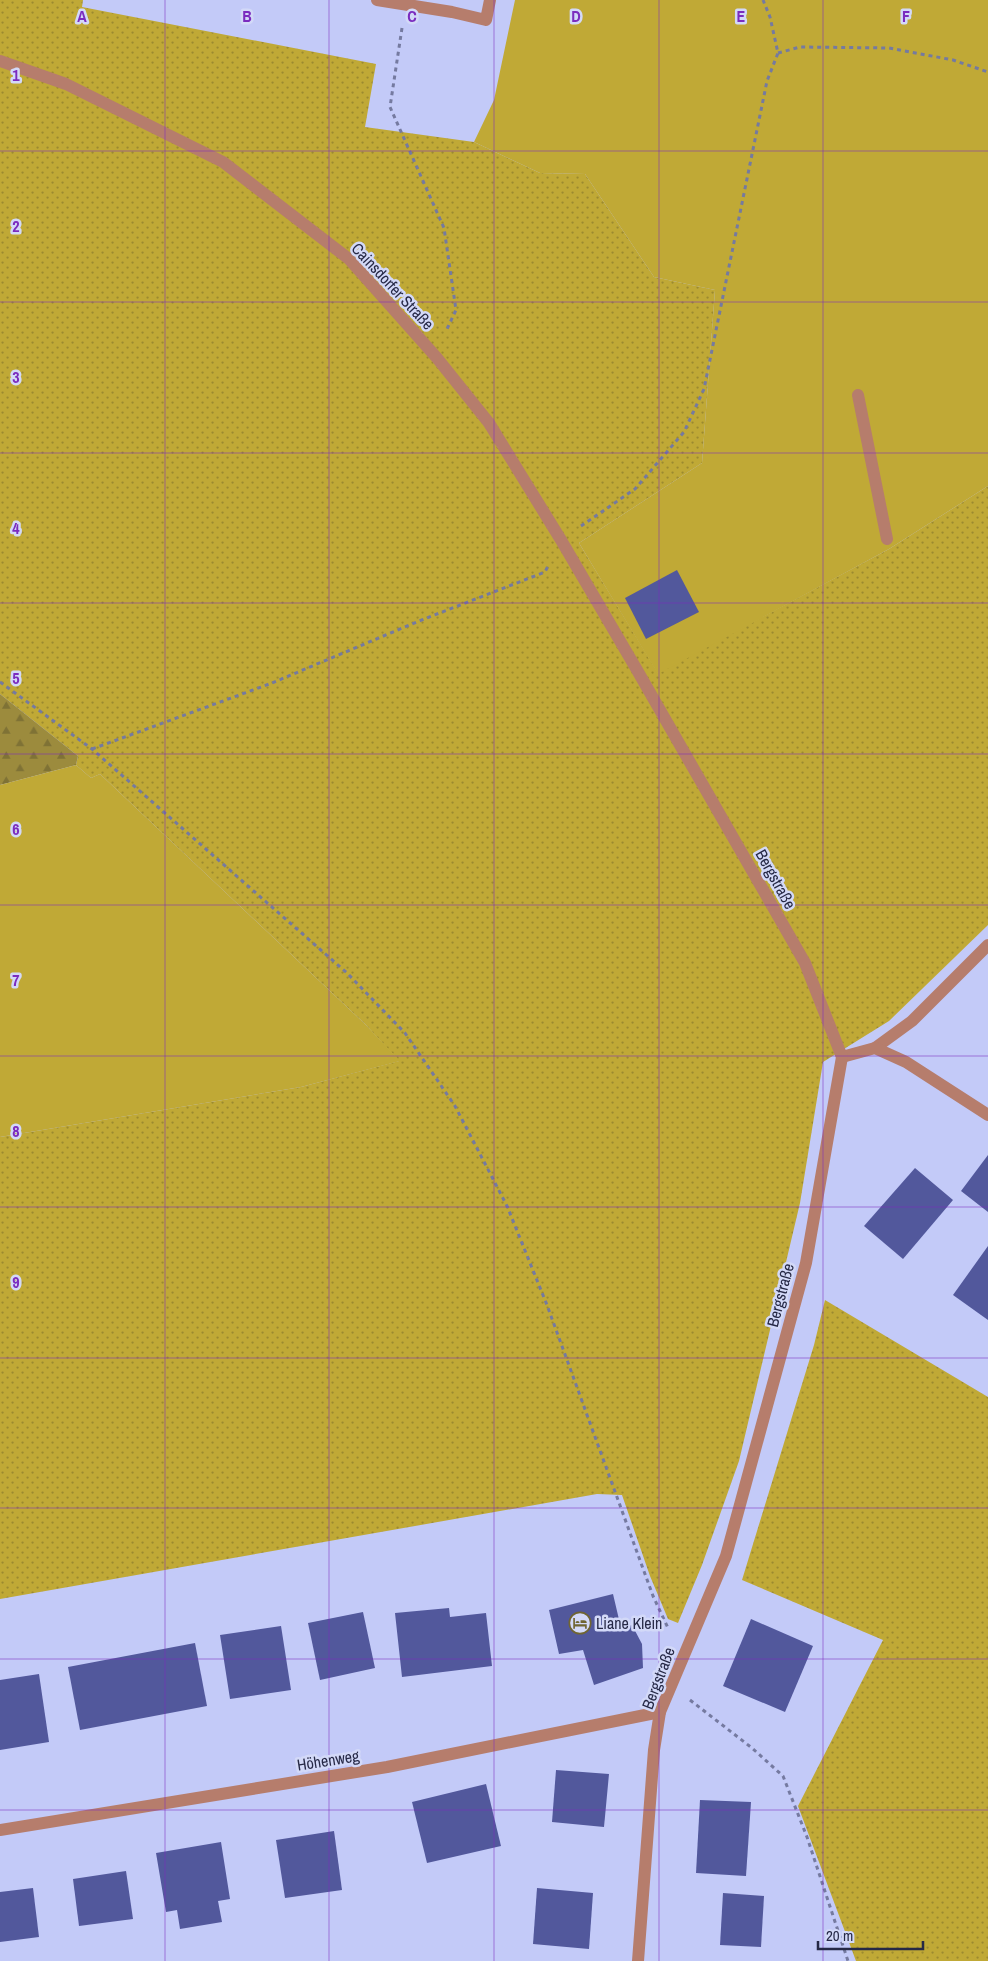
<svg xmlns="http://www.w3.org/2000/svg" width="988" height="1961" font-family="'Archivo Narrow',sans-serif">
  <style>
    .grass { fill: url(#grass-dots) }
    .forest { fill: url(#forest-firs) }
    .green { fill: #c0a936 }
    .building { fill: #52589c }
    .lines { fill: none; stroke-linecap: round; stroke-linejoin: round }
    .path { stroke: #757aa0; stroke-width: 3; stroke-dasharray: 4 4; stroke-linecap: butt }
    .lane { stroke: #b67d6c; stroke-width: 12 }
    .street { stroke: #b67d6c; stroke-width: 12 }
    .grid { fill: none; stroke: #7b2cbf; stroke-width: 1; stroke-opacity: 0.55 }
    .labels { text-anchor: middle; stroke-width: 5; stroke-linejoin: round; paint-order: stroke }
    .street-label { font-size: 16px; fill: #262946; stroke: #d3d9f8 }
    .poi-label { font-size: 16px; fill: #262946; stroke: #d3d9f8; text-anchor: start }
    .grid-label { font-size: 16px; text-anchor: middle; font-weight: bold; fill: #7b2cbf; stroke: #d3d9f8; stroke-width: 5; stroke-linejoin: round; paint-order: stroke }
  </style>
  <defs>
    <pattern id="grass-dots" width="8" height="8" patternUnits="userSpaceOnUse" patternTransform="scale(1.25)"><rect width="8" height="8" fill="#c0a936"/><path d="M2 2h.1M6 6h.1" fill="none" stroke="#9c8a2f" stroke-width="1.8" stroke-linecap="round"/></pattern>
    <pattern id="forest-firs" width="22" height="20" patternUnits="userSpaceOnUse" patternTransform="scale(1.25)"><rect width="22" height="20" fill="#9c8b3d"/><path d="M5 1l3.5 6h-7zM16 11l3.5 6h-7z" fill="#7f7235"/></pattern>
  </defs>
  <rect width="100%" height="100%" fill="#c3caf8"/>
  <g class="grass">
    <path d="M0,0H83L82,7L376,64L365,127L474,142L540,173L585,174L654,277L715,290L702,463L579,543L658,673L889,549L988,486V925L889,1021L823,1062L800,1203L739,1461L702,1565L678,1623L668,1619L650,1576L622,1495L597,1494L0,1599V1137L301,1087L399,1061L365,1024L100,774L91,778L76,765L78,756L0,694Z"/>
    <path d="M825,1300L988,1397V1961H856L798,1806L883,1640L742,1580L814,1345Z"/>
  </g>
  <path class="forest" d="M0,694L78,756L76,765L0,785Z"/>
  <g class="green">
    <path d="M515,0H988V486L889,549L658,674L579,543L702,463L715,290L654,277L585,174L540,173L474,142L494,100Z"/>
    <path d="M76,765L91,778L100,774L365,1024L400,1061L301,1087L0,1137V785Z"/>
  </g>
  <g class="building">
    <path d="M677,570L699,612L646,639L625,598Z"/>
    <path d="M988,1155V1212L961,1191Z"/>
    <path d="M915,1168L953,1200L903,1259L864,1226Z"/>
    <path d="M988,1246V1320L953,1295Z"/>
    <path d="M613,1594L621,1628L632,1625L642,1644L643,1668L594,1685L583,1650L559,1654L549,1610Z"/>
    <path d="M449,1608L450,1617L486,1613L492,1666L402,1677L395,1613Z"/>
    <path d="M363,1612L375,1668L320,1680L308,1623Z"/>
    <path d="M751,1619L813,1646L785,1712L723,1686Z"/>
    <path d="M281,1626L291,1690L230,1699L220,1635Z"/>
    <path d="M195,1643L207,1706L80,1730L68,1667Z"/>
    <path d="M39,1674L49,1742L0,1750V1680Z"/>
    <path d="M556,1770L609,1774L604,1827L552,1822Z"/>
    <path d="M486,1784L501,1846L427,1863L412,1802Z"/>
    <path d="M700,1800L751,1802L746,1876L696,1873Z"/>
    <path d="M334,1831L342,1890L285,1898L276,1840Z"/>
    <path d="M221,1842L230,1899L218,1901L222,1922L180,1929L177,1910L166,1912L156,1853Z"/>
    <path d="M126,1871L133,1919L79,1926L73,1879Z"/>
    <path d="M33,1888L39,1937L0,1942V1892Z"/>
    <path d="M537,1888L593,1893L589,1949L533,1944Z"/>
    <path d="M723,1893L764,1896L761,1947L720,1945Z"/>
  </g>
  <g class="lines">
    <g class="path">
      <path d="M402,28L390,107L444,228L456,310L446,331"/>
      <path d="M778,53L800,47L889,48L953,60L988,72"/>
      <path d="M581,526L635,489L684,432L704,389L767,81L778,53L770,17L763,0"/>
      <path d="M0,682L92,749L347,973L405,1033L455,1106L507,1206L547,1305L653,1596L668,1628"/>
      <path d="M92,749L272,683L419,621L545,572L548,566"/>
      <path d="M690,1700L752,1748L783,1776L807,1837L848,1961"/>
    </g>
    <g class="lane">
      <path d="M377,0L452,12L486,20L490,0"/>
      <path d="M858,395L887,539"/>
      <path d="M875,1048L912,1021L988,945"/>
      <path d="M842,1057L875,1048L906,1062L988,1115"/>
    </g>
    <g class="street">
      <path d="M0,61L66,84L223,162L349,259L437,358L489,423L561,540L637,670L805,963L842,1057L806,1263L726,1556L660,1712L654,1750L638,1961"/>
      <path d="M0,1830L387,1767L660,1712"/>
    </g>
  </g>
  <path class="grid" d="M165,0V1961M329,0V1961M494,0V1961M659,0V1961M823,0V1961M0,151H988M0,302H988M0,453H988M0,603H988M0,754H988M0,905H988M0,1056H988M0,1207H988M0,1358H988M0,1508H988M0,1659H988M0,1810H988"/>
  <defs>
    <g id="hotel-ring" transform="scale(1.125)"><circle r="9.5" fill="#d3d9f8" stroke="#706532" stroke-width="1.5"/><path d="M-6-4.5h1.5V1H6V5H4.5V3h-9V5H-6ZM-4 0a1.8 1.8 0 1 1 3.6 0ZM.5 0V-2.5h3Q6-2.5 6 0Z" fill="#706532"/></g>
  </defs>
  <g fill-rule="evenodd">
    <use href="#hotel-ring" x="580" y="1623"/>
  </g>
  <g class="labels">
    <g class="street-label">
      <text transform="translate(393 286) rotate(47)" y="6">Cainsdorfer Straße</text>
      <text transform="translate(776 879) rotate(61)" y="6">Bergstraße</text>
      <text transform="translate(780 1295) rotate(-75)" y="6">Bergstraße</text>
      <text transform="translate(658 1678) rotate(-69)" y="6">Bergstraße</text>
      <text transform="translate(328 1760) rotate(-9)" y="6">Höhenweg</text>
    </g>
    <g class="poi-label">
      <text x="596" y="1629">Liane Klein</text>
    </g>
  </g>
  <g class="grid-label">
    <text x="82" y="22">A</text>
    <text x="247" y="22">B</text>
    <text x="412" y="22">C</text>
    <text x="576" y="22">D</text>
    <text x="741" y="22">E</text>
    <text x="906" y="22">F</text>
    <text x="16" y="81">1</text>
    <text x="16" y="232">2</text>
    <text x="16" y="383">3</text>
    <text x="16" y="534">4</text>
    <text x="16" y="684">5</text>
    <text x="16" y="835">6</text>
    <text x="16" y="986">7</text>
    <text x="16" y="1137">8</text>
    <text x="16" y="1288">9</text>
  </g>
  <path d="M818 1941v8h105v-8" fill="none" stroke="#262946" stroke-width="2.5"/>
  <text x="826" y="1941" font-size="15" fill="#262946" stroke="#d3d9f8" stroke-width="4" paint-order="stroke">20 m</text>
</svg>
